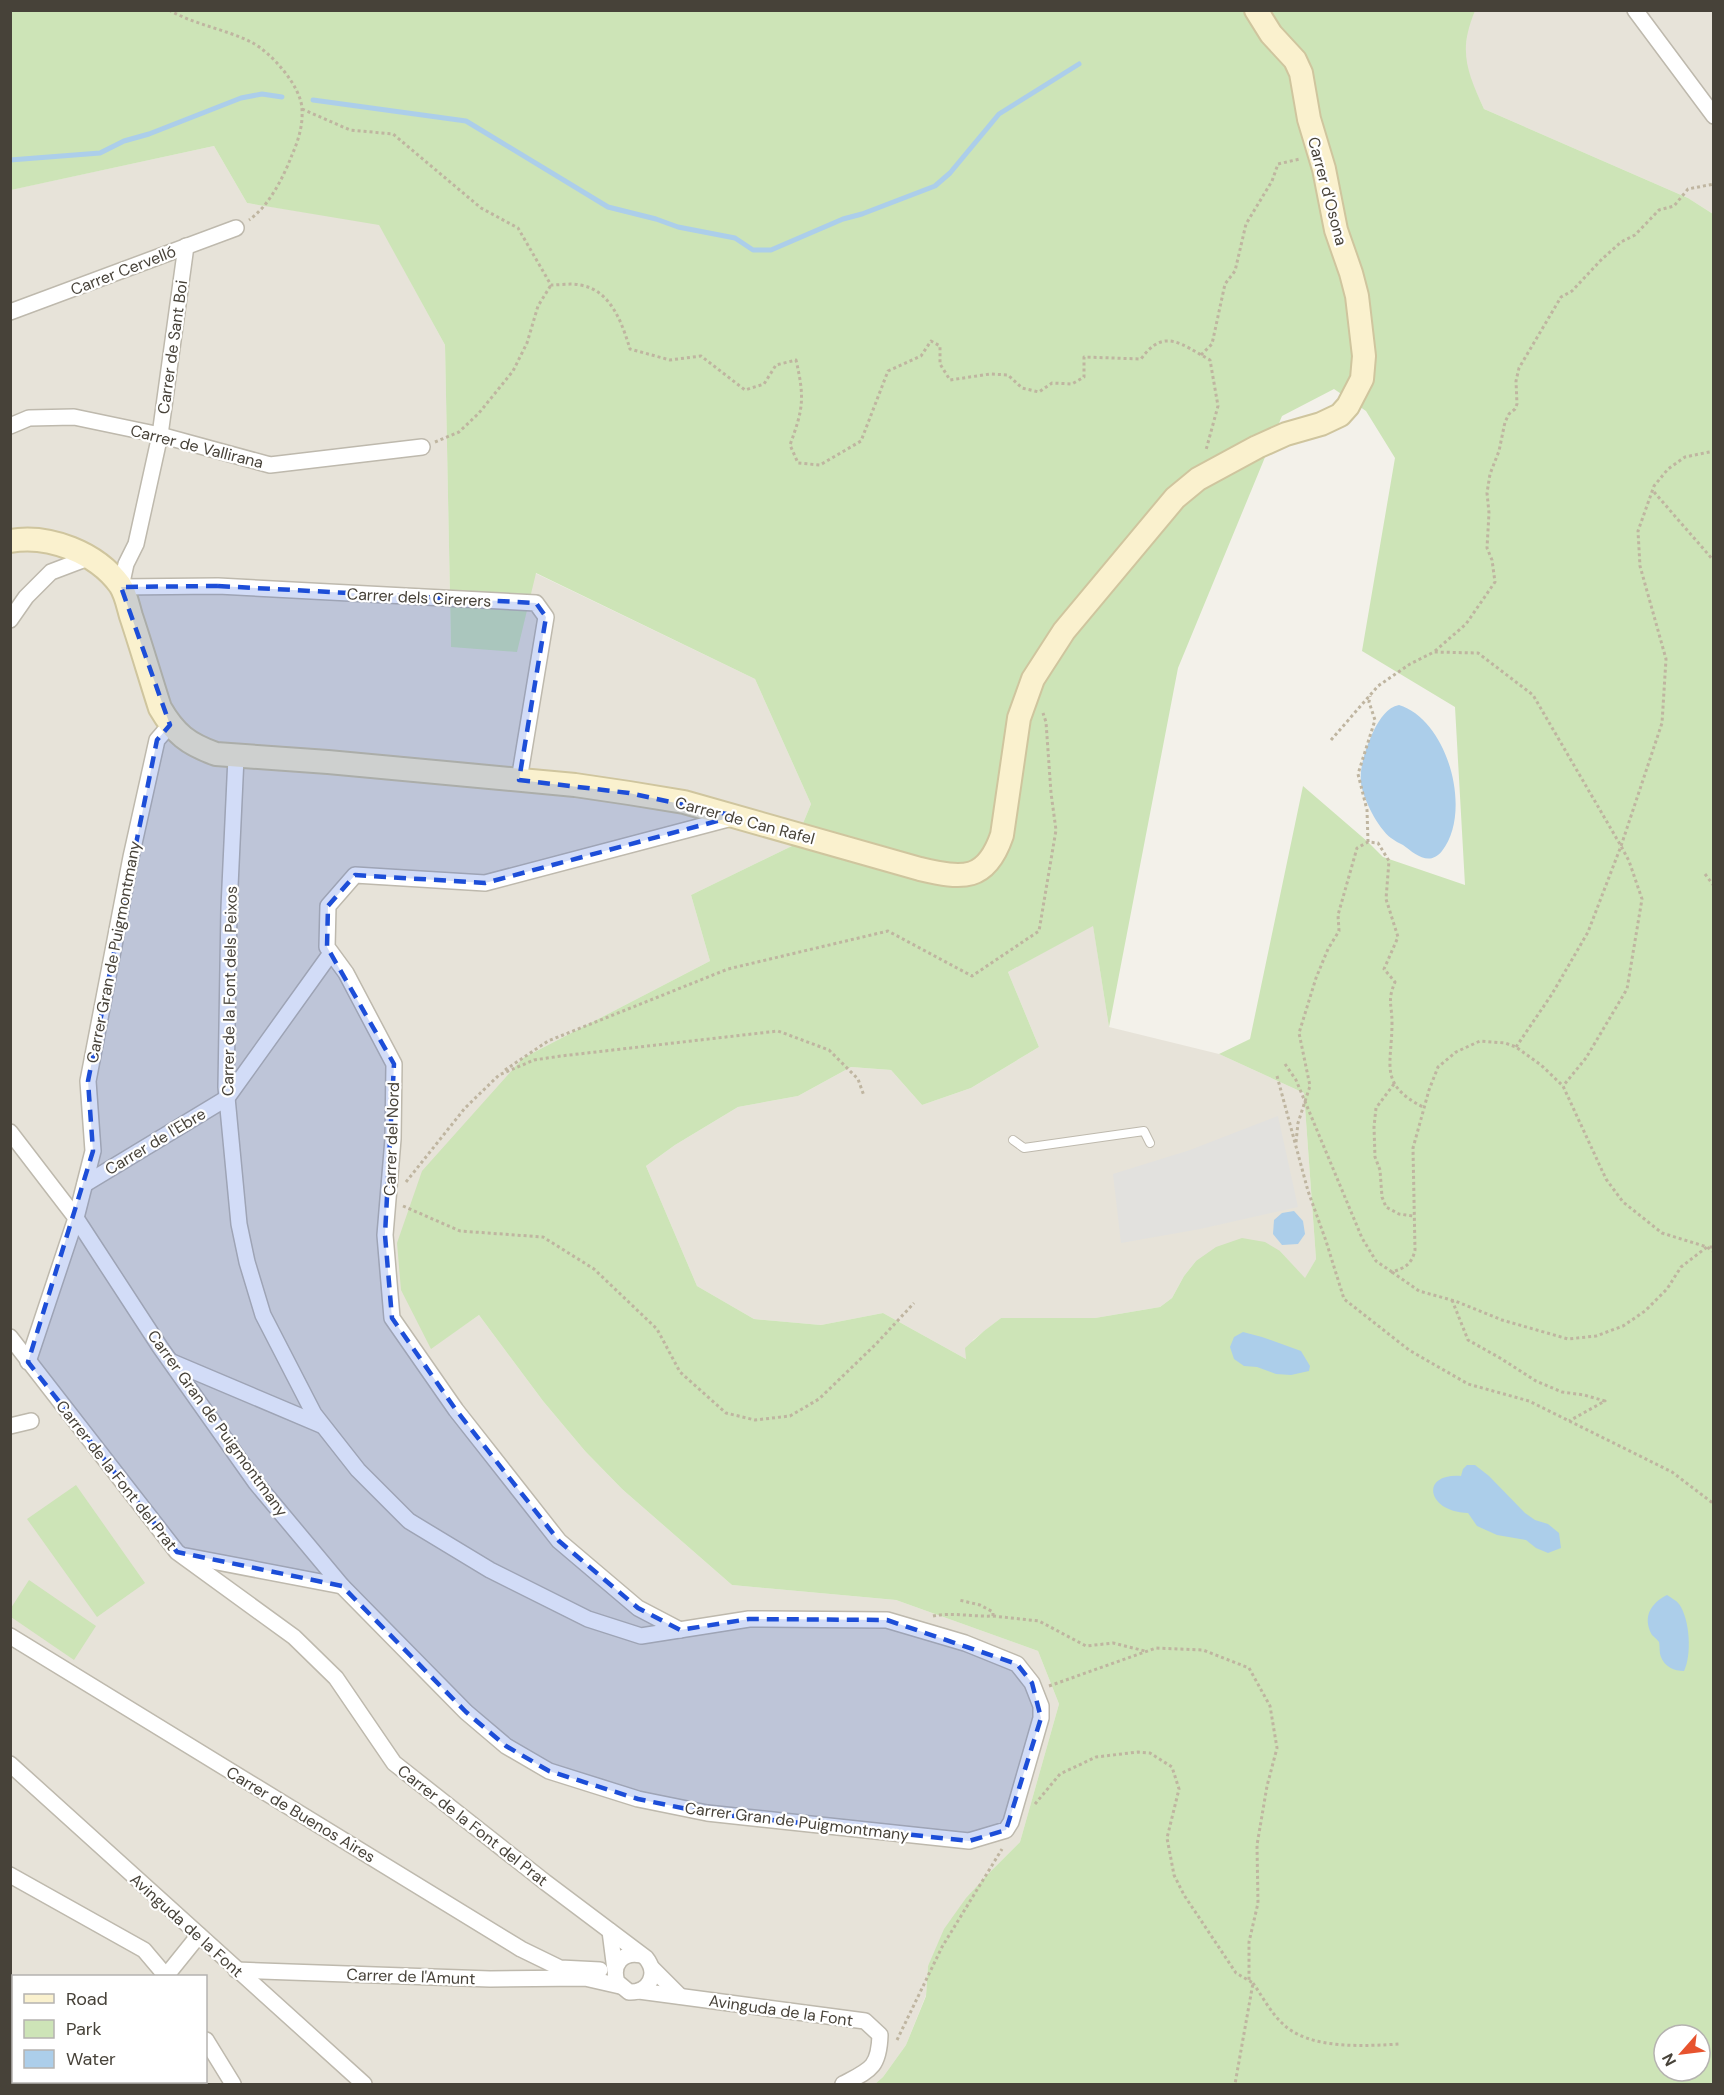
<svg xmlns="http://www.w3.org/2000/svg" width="1724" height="2095" font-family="'DM Sans',sans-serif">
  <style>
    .residential { fill: #e7e3d9 }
    .green { fill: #cde4b7; fill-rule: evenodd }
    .parking { fill: #e2e1de }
    .water { fill: #acceea }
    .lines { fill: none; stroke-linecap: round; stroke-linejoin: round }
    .stream { stroke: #acceea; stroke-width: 5 }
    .lane-casing { stroke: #beb9ad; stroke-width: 10 }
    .street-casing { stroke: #beb9ad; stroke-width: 18 }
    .secondary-casing { stroke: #cfc59e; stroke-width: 26 }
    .path { stroke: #bfb5a0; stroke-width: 3; stroke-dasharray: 3 3; stroke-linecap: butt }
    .lane { stroke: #fff; stroke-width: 8 }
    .street { stroke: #fff; stroke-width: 15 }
    .secondary { stroke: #faf1ce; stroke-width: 22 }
    .marked { fill: #1d4ed8; fill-opacity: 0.2; stroke: #1d4ed8; stroke-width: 4.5; stroke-dasharray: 12 8; stroke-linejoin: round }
    .labels { text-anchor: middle; stroke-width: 4.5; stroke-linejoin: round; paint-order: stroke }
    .street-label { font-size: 16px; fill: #474239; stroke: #fff }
  </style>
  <rect width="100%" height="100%" fill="#f3f1ea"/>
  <g class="residential">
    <path d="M1475,11H1713V214L1688,198L1484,109L1472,83L1465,60L1467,29Z"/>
    <path d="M214,146L247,203L379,224L445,345L451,647L535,573L755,679L811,804L794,845L691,895L710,961L523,1058L431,1348L479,1315L543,1401L585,1451L622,1489L732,1585L896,1600L1038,1651L1059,1704L1020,1842L991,1871L928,1966L926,1995L906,2045L883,2077L875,2084H80L77,2082H206V1976H14L13,2029L11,2026L10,190Z"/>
    <path d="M1093,925L1109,1027L1219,1054L1304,1093L1316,1259L1305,1279L1280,1251L1196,1261L1184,1276L1172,1298L1160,1307L1095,1318H1001L973,1340L966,1359L883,1313L821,1325L754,1319L697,1286L646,1166L675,1145L738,1107L798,1096L851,1067L891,1070L922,1105L971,1088L1039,1047L1008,972Z"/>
  </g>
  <g class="green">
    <path d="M10,11H1475C1458,51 1467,71 1484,109L1688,198L1713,214V2084H875L883,2077L906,2045L926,1996L928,1966L944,1929L966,1898L991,1871L1020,1842L1059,1704L1038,1651L896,1600L732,1585L622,1489L585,1451L543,1401L479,1315L431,1349L401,1290L397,1243L422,1171L523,1058L710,961L691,895L794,845L811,804L755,679L536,573L517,652L451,647L445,345L379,225L247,203L214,146L11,190ZM1334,389L1366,411L1395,458L1362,651L1455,707L1465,885L1383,857L1368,842L1303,786L1250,1039L1219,1054L1304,1093L1316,1259L1305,1278L1280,1251L1265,1242L1242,1238L1216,1247L1196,1261L1184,1276L1172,1298L1160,1307L1095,1318H1001L984,1331L965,1348L966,1359L883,1313L821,1325L754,1319L697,1286L646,1166L675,1145L738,1107L798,1096L851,1067L891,1070L922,1105L971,1088L1039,1047L1008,972L1093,926L1109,1027L1178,668L1282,416ZM1664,2035H1700V2071H1664Z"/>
    <path d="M76,1485L145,1583L97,1617L27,1519Z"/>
    <path d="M29,1580L96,1626L74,1660L11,1617V1608Z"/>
    <path d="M10,2026L13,2029L14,2082H77L80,2084H11Z"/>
  </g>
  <path class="parking" d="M1278,1116L1298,1207L1200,1229L1121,1243L1113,1174L1190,1150Z"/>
  <g class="water">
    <path d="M1399,705C1448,720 1473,812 1442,851C1429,867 1415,854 1403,845C1399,843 1395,841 1391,838C1378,828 1363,799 1361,783C1359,766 1367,745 1374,730C1380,719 1387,707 1399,705Z"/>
    <path d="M1294,1211L1303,1221L1305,1234L1298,1244L1282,1245L1273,1234L1274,1220L1282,1213Z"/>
    <path d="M1243,1332L1262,1337L1301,1351L1310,1366L1309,1371L1291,1375L1276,1374L1257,1367L1244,1366L1234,1359L1230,1347L1234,1337Z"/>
    <path d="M1467,1465H1475L1489,1476L1525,1513L1535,1520L1548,1524L1559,1533L1561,1548L1548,1553L1536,1548L1526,1540L1497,1535L1477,1526L1468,1513C1427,1512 1419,1473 1461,1476L1463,1469Z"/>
    <path d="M1667,1595C1671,1598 1676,1600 1679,1604C1690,1619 1692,1655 1684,1671C1674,1671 1665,1667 1661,1657C1659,1652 1660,1646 1659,1642C1657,1639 1654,1637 1652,1635C1642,1617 1651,1603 1667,1595Z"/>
  </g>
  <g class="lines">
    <g class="stream">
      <path d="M313,100L466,121L608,207L656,219L678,227L735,238L753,250H771L843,219L862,214L935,186L950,173L999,114L1079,64"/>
      <path d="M10,160L100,153L124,141L149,134L241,98L262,94L282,97"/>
    </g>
    <g class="lane-casing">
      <path id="lane" d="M1013,1140L1024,1148L1144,1131L1150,1143"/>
    </g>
    <g class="street-casing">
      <g id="street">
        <path d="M1635,10L1714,116"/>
        <path d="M186,246L160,435L136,544L126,564L121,587L218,586L536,603L546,617L519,780"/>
        <path d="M10,312L236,228"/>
        <path d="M10,426L29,418L74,417L160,435L270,465L422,447"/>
        <path d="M10,620L26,597L51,572L88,558"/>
        <path d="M10,1132L76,1218L160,1347L256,1483L342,1586L466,1712L506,1746L549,1771L638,1799L707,1813L969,1841L1006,1830L1011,1822L1041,1718V1706L1032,1683L1017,1664L965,1643L887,1620L749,1619L641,1636L588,1619L490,1570L409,1521L358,1470L314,1414L263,1315L247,1262L239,1224L226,1087L229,908L236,757"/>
        <path d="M85,1184L227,1098L331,953"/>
        <path d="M10,1337L177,1552L294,1637L336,1678L394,1763L545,1882L646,1958C659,1974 649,1993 629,1992L617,1982C611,1964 623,1951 641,1955"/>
        <path d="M28,1362L76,1218L93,1151L88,1081L131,857L157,740L170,725"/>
        <path d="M172,1362L321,1425"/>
        <path d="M10,1426L31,1421"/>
        <path d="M186,1556L342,1586"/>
        <path d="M680,1630L638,1608L559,1541L456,1410L392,1318L385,1235L393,1139L394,1064L346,973L327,947L328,906L355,875L485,883L732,818"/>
        <path d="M10,1636L521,1949L560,1968L600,1970"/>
        <path d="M10,1764L364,2084"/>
        <path d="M10,1875L144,1950L166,1976"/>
        <path d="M610,1931L615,1970"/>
        <path d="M652,1968L680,1996"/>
        <path d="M236,1970L490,1979L585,1978L620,1986"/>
        <path d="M166,1976L199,1935"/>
        <path d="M639,1991L865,2021L880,2035C879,2068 870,2070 843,2084"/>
        <path d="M10,2018L14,2020"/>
        <path d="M206,2040L233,2084"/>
        <path d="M93,2082L96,2084"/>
      </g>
    </g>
    <g class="secondary-casing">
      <path id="secondary" d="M10,541C49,534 97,553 120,585C126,594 128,606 131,616C141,646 150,677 160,708C175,734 188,744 216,754L328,762L575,785L629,793L684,802L920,869C963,879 986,882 1002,835L1019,718L1033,679L1064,631L1175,498L1198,479L1257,447L1286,434L1321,424L1340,415L1348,406L1362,379L1364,356L1357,296L1351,273L1336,230L1324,169L1309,119L1301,73L1295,60L1271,34L1256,10"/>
    </g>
    <g class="path">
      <path d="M169,10C195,25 225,29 251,42C271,52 302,87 302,110C303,126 298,141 292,155C283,178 269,206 249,220"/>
      <path d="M302,109L350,130L393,134L481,208L518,228L551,285C560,285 571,283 580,285C611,290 622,323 630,349L670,360L701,356L745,390L764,384L776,365L796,360C805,399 803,409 790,445L798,463L820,465L861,441L888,371L921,356L931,341L940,346V364L950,380L990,374L1008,375L1022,388L1039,392L1052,383L1072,384L1084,377V357L1141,359C1164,327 1181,344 1210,360L1218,406L1206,450"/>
      <path d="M1201,355L1212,344L1225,284L1235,271L1246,224L1272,181L1278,164L1300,159"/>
      <path d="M435,442L459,432L479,413L513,371L527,343L538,306L551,285"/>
      <path d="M1654,492L1714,561"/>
      <path d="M1435,651L1466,624L1495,582L1492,560L1487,548L1489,513L1487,493L1490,474L1499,451L1505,422L1509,414L1515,409L1517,404L1516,381L1519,368L1561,297L1572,291L1602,259L1621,242L1635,235L1659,210L1674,206L1688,189L1714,184"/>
      <path d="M1331,740L1378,686L1410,664L1434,652L1478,653L1533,695L1621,846L1629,861L1642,899L1627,989L1586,1058L1563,1086"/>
      <path d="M1368,842L1367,810L1358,774L1375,720L1369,702L1370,696"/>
      <path d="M1705,874L1714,886"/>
      <path d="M1516,1047L1552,994L1588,932L1621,846L1662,723L1666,659L1640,566L1638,531L1654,486L1668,469L1685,457L1714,451"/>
      <path d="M1285,1064L1296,1080L1362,1238L1376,1261L1392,1272C1405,1268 1412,1264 1415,1250L1413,1148L1429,1090L1438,1067L1456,1052L1480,1041L1505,1043L1516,1047L1541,1065L1563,1086L1606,1179L1623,1202L1662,1233L1707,1247L1714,1252"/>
      <path d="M505,1070L548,1041L728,969L888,931L972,976L1039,931L1056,830L1051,793L1046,722L1043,713"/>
      <path d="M1277,1076L1308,1191L1326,1241L1344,1299L1409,1350L1468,1384L1529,1401L1672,1472L1714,1504"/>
      <path d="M1394,1084L1376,1108L1374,1127L1375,1157L1380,1170L1382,1197L1386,1207L1399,1214L1413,1216"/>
      <path d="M1296,1142L1298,1123L1310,1086L1299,1033L1316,978L1328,949L1339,931L1338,915L1357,848L1368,842L1378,843L1389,861L1386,899L1398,937L1384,969L1395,982C1387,1001 1392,1004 1392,1023C1392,1065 1378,1084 1423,1107"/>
      <path d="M406,1182L465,1108L499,1075L534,1060L561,1056L778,1031L829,1050L858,1079L864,1096"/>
      <path d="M403,1206L460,1231L543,1237L594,1269L657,1329L680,1372L726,1413L755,1420L790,1416L819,1399L876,1344L914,1303"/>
      <path d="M1392,1272L1419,1291L1455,1301L1502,1320L1568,1339L1596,1336L1623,1326L1645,1311L1667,1289L1681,1267L1707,1247H1714"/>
      <path d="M1452,1300L1468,1340L1500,1358L1536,1381L1562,1392L1584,1395L1605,1401L1569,1421"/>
      <path d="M933,1616C952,1612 973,1617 993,1616V1612L980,1605L959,1600"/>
      <path d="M993,1616L1039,1621L1086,1646L1113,1643L1145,1651"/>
      <path d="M1049,1686L1156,1648L1203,1650L1249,1668L1270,1706L1277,1748L1267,1786L1257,1845L1258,1903L1249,1942V1981"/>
      <path d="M1035,1804L1060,1774L1096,1757L1138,1752L1150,1753L1172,1767L1179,1789L1167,1838L1174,1875L1184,1895L1236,1973L1253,1983L1235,2084"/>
      <path d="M1253,1983C1262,1996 1271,2013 1283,2024C1310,2050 1365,2046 1400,2044"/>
      <path d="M897,2040L942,1947L1002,1849"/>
    </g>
    <use href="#lane" class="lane"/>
    <use href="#street" class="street"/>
    <use href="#secondary" class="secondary"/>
  </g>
  <path class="marked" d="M218,586L536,603L546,617L519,780L629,793L736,816L485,883L355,875L328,906L327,947L394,1064L385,1235L392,1318L456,1410L559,1541L638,1608L680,1630L749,1619L887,1620L1017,1664L1032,1683L1041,1718L1006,1830L969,1841L707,1813L638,1799L549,1771L506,1746L466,1712L342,1586L177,1552L28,1362L93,1151L88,1081L157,740L170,725L121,587Z"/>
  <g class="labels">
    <g class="street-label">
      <text transform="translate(1328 191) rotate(75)" y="6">Carrer d'Osona</text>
      <text transform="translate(123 270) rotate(-21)" y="6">Carrer Cervelló</text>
      <text transform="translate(172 347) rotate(-82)" y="6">Carrer de Sant Boi</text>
      <text transform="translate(197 446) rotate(14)" y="6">Carrer de Vallirana</text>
      <text transform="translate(419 597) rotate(3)" y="6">Carrer dels Cirerers</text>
      <text transform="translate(745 820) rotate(15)" y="6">Carrer de Can Rafel</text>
      <text transform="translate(113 952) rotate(-79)" y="6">Carrer Gran de Puigmontmany</text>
      <text transform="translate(229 991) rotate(-89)" y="6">Carrer de la Font dels Peixos</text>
      <text transform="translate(391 1139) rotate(-88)" y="6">Carrer del Nord</text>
      <text transform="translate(155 1141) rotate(-31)" y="6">Carrer de l'Ebre</text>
      <text transform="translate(218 1423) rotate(54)" y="6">Carrer Gran de Puigmontmany</text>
      <text transform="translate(117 1475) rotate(52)" y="6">Carrer de la Font del Prat</text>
      <text transform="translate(301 1814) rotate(31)" y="6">Carrer de Buenos Aires</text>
      <text transform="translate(797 1821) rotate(7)" y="6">Carrer Gran de Puigmontmany</text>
      <text transform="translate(473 1825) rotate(38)" y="6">Carrer de la Font del Prat</text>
      <text transform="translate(187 1925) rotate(42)" y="6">Avinguda de la Font</text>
      <text transform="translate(411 1976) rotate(2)" y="6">Carrer de l'Amunt</text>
      <text transform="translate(781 2010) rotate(8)" y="6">Avinguda de la Font</text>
    </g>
  </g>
  <rect width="1724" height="2095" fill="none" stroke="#474239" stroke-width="24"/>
  <rect x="12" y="1975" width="195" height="108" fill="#ffffff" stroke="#b5b3b0" stroke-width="1.5"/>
  <rect x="24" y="1994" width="30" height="9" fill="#faf1ce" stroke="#b5b3b0" stroke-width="1.5"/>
  <text x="66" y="2005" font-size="18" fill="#474239">Road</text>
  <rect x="24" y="2020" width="30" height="18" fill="#cde4b7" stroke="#b5b3b0" stroke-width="1.5"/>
  <text x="66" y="2035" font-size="18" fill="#474239">Park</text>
  <rect x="24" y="2050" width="30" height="18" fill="#acceea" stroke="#b5b3b0" stroke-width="1.5"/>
  <text x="66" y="2065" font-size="18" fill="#474239">Water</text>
  <g transform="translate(1682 2053) rotate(242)"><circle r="28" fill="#ffffff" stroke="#b5b3b0" stroke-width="1.5"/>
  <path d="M0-4.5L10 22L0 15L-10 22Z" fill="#e7532e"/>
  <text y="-9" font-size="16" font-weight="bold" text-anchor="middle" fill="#474239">N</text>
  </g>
</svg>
